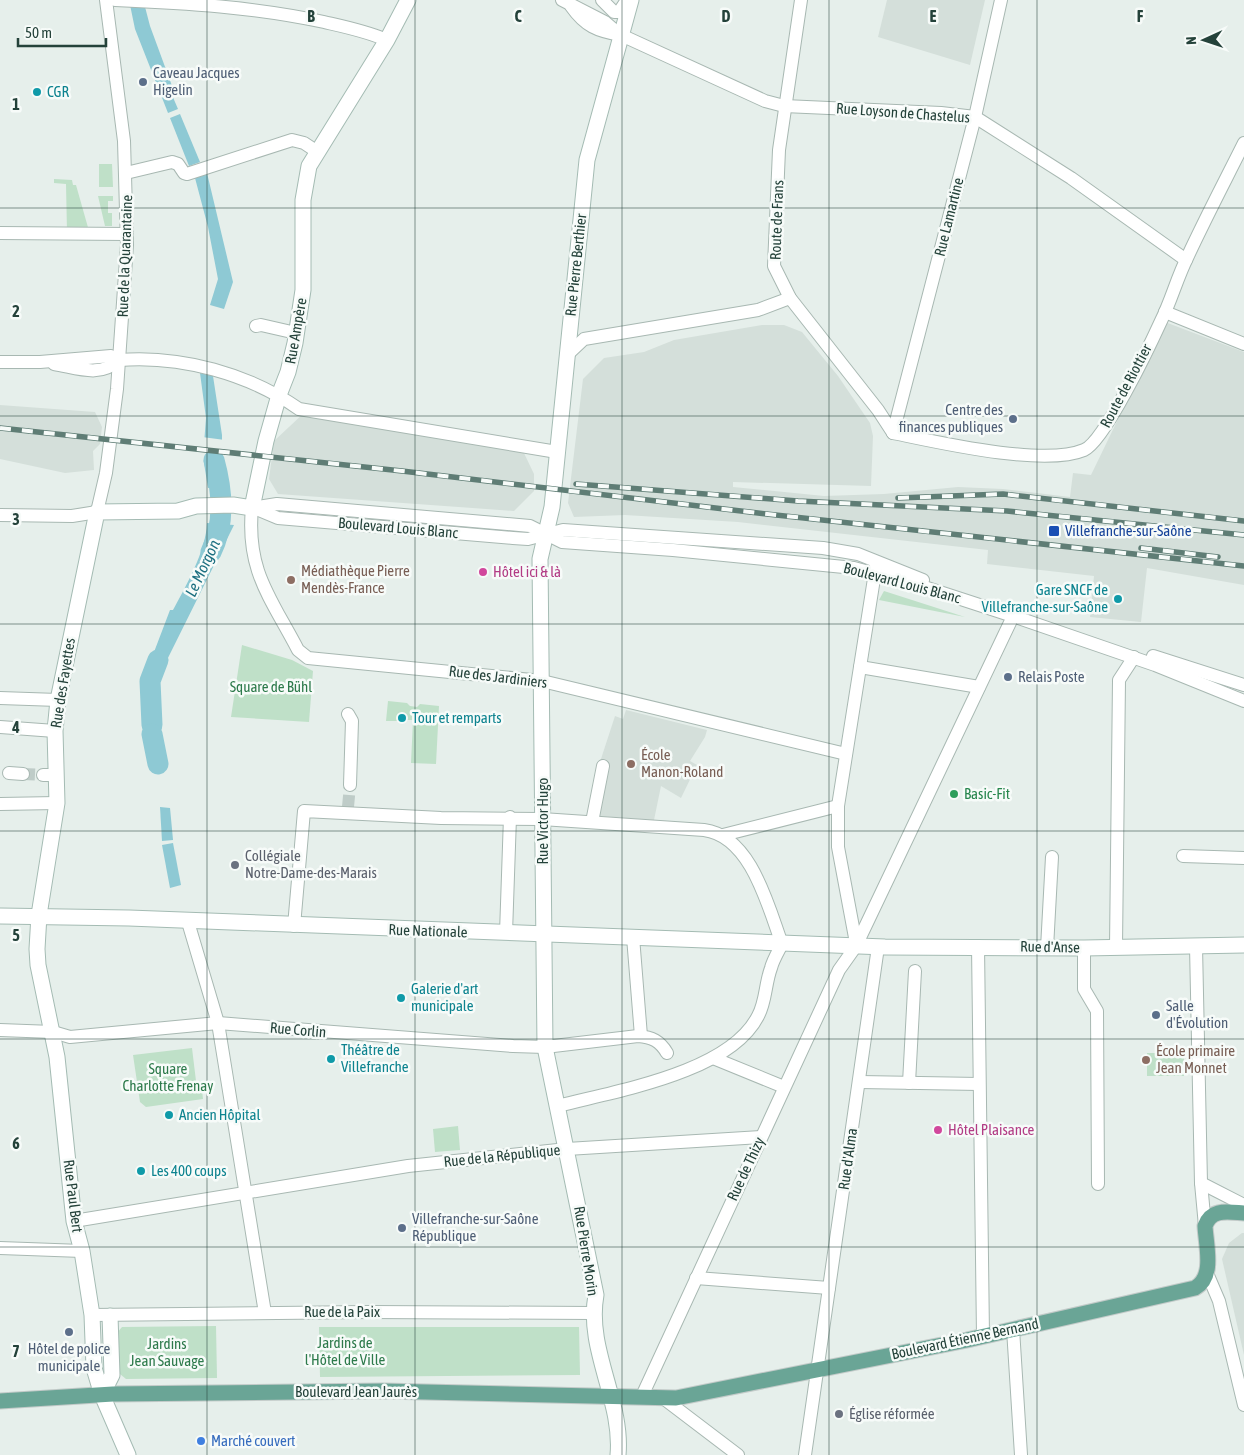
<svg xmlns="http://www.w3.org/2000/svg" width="1244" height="1455" font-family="'Asap Condensed',sans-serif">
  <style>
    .built { fill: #d4dfda }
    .green { fill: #bfe0c8 }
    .water { fill: #8ec9d4 }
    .pier { fill: #e6efeb }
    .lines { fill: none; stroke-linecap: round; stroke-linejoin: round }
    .river { stroke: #8ec9d4; stroke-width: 21 }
    .street-tunnel { stroke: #bfccc8; stroke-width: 12; stroke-dasharray: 12 6; stroke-linecap: butt }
    .street-casing { stroke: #a8b8b2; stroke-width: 14 }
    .secondary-casing { stroke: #a4bbb3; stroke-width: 17 }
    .primary-casing { stroke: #c2cac8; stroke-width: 17 }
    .street { stroke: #fff; stroke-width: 12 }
    .secondary { stroke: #fff; stroke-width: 15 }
    .primary { stroke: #6aa596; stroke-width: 15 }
    .rail-casing { stroke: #5f7d75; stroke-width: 5.5 }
    .rail { stroke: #f7fbf9; stroke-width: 4; stroke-dasharray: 11; stroke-linecap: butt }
    .grid { fill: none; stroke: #24423a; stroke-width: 1; stroke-opacity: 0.55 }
    .service-dot { fill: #5c6f8a; stroke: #f7fbf9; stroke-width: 2 }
    .culture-dot { fill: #0f9aa8; stroke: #f7fbf9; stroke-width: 2 }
    .transit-dot { fill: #1a4fb4; stroke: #f7fbf9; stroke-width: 2 }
    .hotel-dot { fill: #d1479c; stroke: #f7fbf9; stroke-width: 2 }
    .education-dot { fill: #8d6e63; stroke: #f7fbf9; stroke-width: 2 }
    .leisure-dot { fill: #2e9e5b; stroke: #f7fbf9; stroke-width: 2 }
    .worship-dot { fill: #6b7280; stroke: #f7fbf9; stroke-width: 2 }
    .shop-dot { fill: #3f7fe0; stroke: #f7fbf9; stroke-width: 2 }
    .labels { text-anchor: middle; stroke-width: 5; stroke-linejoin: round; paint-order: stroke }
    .service-label { font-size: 15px; fill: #4e5e75; stroke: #f7fbf9; text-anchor: start }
    .culture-label { font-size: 15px; fill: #0d838f; stroke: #f7fbf9; text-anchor: start }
    .street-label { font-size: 15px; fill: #24423a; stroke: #f7fbf9 }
    .transit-label { font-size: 15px; fill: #164399; stroke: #f7fbf9; text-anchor: start }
    .education-label { font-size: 15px; fill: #785e54; stroke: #f7fbf9; text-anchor: start }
    .hotel-label { font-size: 15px; fill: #b23c85; stroke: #f7fbf9; text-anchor: start }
    .park-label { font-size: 15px; fill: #2d7a4b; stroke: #f7fbf9 }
    .leisure-label { font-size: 15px; fill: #27864d; stroke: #f7fbf9; text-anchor: start }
    .worship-label { font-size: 15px; fill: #5b616d; stroke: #f7fbf9; text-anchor: start }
    .shop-label { font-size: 15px; fill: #366cbe; stroke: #f7fbf9; text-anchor: start }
    .water-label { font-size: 16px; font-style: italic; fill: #1c6f80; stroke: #f7fbf9 }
    .grid-label { font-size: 16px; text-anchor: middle; font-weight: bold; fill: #24423a; stroke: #f7fbf9; stroke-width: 5; stroke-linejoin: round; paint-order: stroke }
  </style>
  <rect width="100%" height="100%" fill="#e6efeb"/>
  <g class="built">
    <path d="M887,0H985L970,65L878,37Z"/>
    <path d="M1165,322L1244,352V585L1147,568L1141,622L1090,617L1094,576L987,564L988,550L738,522L625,515L574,517L568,503L583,379L604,358L644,352L674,340L762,325H784L802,332L838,376L870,423L873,436L871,486L733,482V487L824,496L884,494L958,487L1003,489L1070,497L1073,473L1091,475Z"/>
    <path d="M0,405L95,412L102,427L100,444L93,451L94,470L65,473L0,459Z"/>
    <path d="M305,412L523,451L534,474V491L514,511L278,494L269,479L274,441Z"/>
    <path d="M626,710L707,730L705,737L690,761L697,765L681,798L661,786L654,820L598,816L600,762L615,716L623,719Z"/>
    <path d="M1242,1233H1244V1355L1222,1259L1229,1243Z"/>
  </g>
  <g class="green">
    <path d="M99,164H112L113,187H99Z"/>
    <path d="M54,179L72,180L73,185H76L89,231L67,232L66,184L54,183Z"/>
    <path d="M98,196H113V201H108V213H112V226H105Z"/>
    <path d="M884,591L965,617L879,600Z"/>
    <path d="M242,645L292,660L313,671L309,722L231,717Z"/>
    <path d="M388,701L407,703L410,706L417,707L420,704L439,706L436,764L411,763L413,720H407L406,715L401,714L397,717V721H386Z"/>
    <path d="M192,1048L196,1081H201L203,1099L146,1107L140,1102L133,1055Z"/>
    <rect x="1147" y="1053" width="37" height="23"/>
    <path d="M458,1126L460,1150L435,1152L433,1129Z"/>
    <path d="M216,1326L217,1378L126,1379L120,1374L117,1333L122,1327Z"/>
    <path d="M319,1327H579L580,1375L320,1377Z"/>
  </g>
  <g class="water">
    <path d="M129,0L144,3L150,26L175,94L172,95L178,109L168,113L135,29Z"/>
    <path d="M180,114L200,162L189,166L170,118Z"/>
    <path d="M207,173L233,282L224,309L210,305L218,279L208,227L195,178Z"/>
    <path d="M200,373L213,376L222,435V467L229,487L208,488L203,457L206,418Z"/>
    <path d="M207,523L234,525L158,678L156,691L143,681L170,610H173C186,586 206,551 207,523Z"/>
    <path d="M160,807L170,808L173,840L162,841Z"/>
    <path d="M173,843L181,885L170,888L162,845Z"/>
  </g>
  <path class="pier" d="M202,437L225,440L224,457H213L224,459V464L201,460Z"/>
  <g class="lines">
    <g class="river">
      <path d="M211,552C225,524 222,489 214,460"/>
      <path d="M152,725L150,681L158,660"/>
      <path d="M152,734L158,764"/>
    </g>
    <g class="street-tunnel">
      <path d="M23,774L43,775"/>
      <path d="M348,807L350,785"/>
    </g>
    <g class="street-casing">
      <g id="street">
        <path d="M115,0C187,3 254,7 324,22C346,27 366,31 387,40"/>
        <path d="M562,0L605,22L619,34"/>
        <path d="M602,0L614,12H619L627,0"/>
        <path d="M801,0L779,150L774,266L790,298L878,410L893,433"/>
        <path d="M571,6C585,26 597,31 621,35L765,101L784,106L941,113L975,117L1071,178L1186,260"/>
        <path d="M126,173L172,162L178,164L184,173L187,174L292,140L304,143L316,151"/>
        <path d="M0,233L127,234"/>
        <path d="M1165,312L1244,344"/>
        <path d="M256,326L261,325L296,333"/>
        <path d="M566,356L584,339L758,310L790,298"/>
        <path d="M0,362H40L111,356L119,360C181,355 249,374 299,409L557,452"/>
        <path d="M54,364C78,368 100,378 119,360"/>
        <path d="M893,433C937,442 1044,467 1084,450C1104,442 1150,345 1161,321C1171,301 1177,278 1187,258C1205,219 1225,181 1244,143"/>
        <path d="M893,433L975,117L1001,0"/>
        <path d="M252,508L277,504L530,526L562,542L673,550L854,568L918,585L1013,616L1155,665L1244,701"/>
        <path d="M252,508C246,571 271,598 298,650L308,658L542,681L846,754"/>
        <path d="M254,508L278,518L513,538L528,539L563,530L823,548L858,554L923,580"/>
        <path d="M0,515L72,516L97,512L106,473L117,389L127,245L124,141L106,0"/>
        <path d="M1153,656L1244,685"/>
        <path d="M860,667L979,687"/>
        <path d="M0,698L58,700"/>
        <path d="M348,714L352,721L350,785"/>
        <path d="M0,727L55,731"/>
        <path d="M9,773L23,774"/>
        <path d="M43,775H56"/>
        <path d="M0,804L57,803"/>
        <path d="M592,822L603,766"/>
        <path d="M723,835L838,806"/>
        <path d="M1183,856L1244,858"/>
        <path d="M188,922L218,1023L265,1313"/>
        <path d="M294,926L304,811L441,818L542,819L704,830C751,836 768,906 782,944C778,952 773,960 771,968C765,984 766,1002 758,1016C729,1073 615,1091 558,1106"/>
        <path d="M506,933L510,817"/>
        <path d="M633,937L641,1036"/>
        <path d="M856,943L838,847V806L876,566"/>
        <path d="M978,946L983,1336"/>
        <path d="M1196,946L1201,1183L1205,1226"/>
        <path d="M1116,947L1119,680L1134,657"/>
        <path d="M1047,948L1052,857"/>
        <path d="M1084,948V989L1097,1011L1098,1184"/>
        <path d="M0,1030L53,1032L70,1037L218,1023L513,1046L545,1047L638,1036C652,1037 660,1041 667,1053"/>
        <path d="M713,1058L784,1087"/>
        <path d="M860,1082L979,1084"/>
        <path d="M909,1083L915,971"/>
        <path d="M1201,1183L1244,1205"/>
        <path d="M74,1221L408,1166L567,1149L761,1137"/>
        <path d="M0,1248L82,1251"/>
        <path d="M1207,1273L1219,1301L1244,1405"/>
        <path d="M696,1278L829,1288"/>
        <path d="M92,1315L370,1312L592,1313"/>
        <path d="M1013,1329L1021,1455"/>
        <path d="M642,1396L839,970L856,946L1016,610"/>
        <path d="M663,1398L738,1455"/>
        <path d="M805,1455L878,947"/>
      </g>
    </g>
    <g class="secondary-casing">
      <g id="secondary">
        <path d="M0,916L129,918L885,947L1084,948L1244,945"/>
        <path d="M102,1395L112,1375L110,1316"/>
        <path d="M128,1455L102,1395L94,1368L92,1315L82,1251L74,1221L57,1057L38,965L37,949L39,915L57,803L55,731L58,700L97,512L178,511L196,506L233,505L252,508L266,441L279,395L288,372L295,343L303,290V200L309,166L387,40L408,0"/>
        <path d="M618,1455C623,1401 586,1349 596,1295L545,1047L540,559L552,507L587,160L631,0"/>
      </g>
    </g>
    <g class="primary-casing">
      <path id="primary" d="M0,1401L113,1394L383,1391L676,1398L967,1340L1195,1288C1215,1277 1206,1246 1205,1226C1211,1208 1228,1212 1244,1213"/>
    </g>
    <use href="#street" class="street"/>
    <use href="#secondary" class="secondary"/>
    <use href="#primary" class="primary"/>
    <g class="rail-casing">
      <g id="rail">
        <path d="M0,428L402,471L758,513L1244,566"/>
        <path d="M576,484L798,501L1007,511L1244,535"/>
        <path d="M898,498L1003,494L1244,521"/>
        <path d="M1141,548L1218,557"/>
      </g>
    </g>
    <use href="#rail" class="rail"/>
  </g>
  <path class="grid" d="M207,0V1455M415,0V1455M622,0V1455M829,0V1455M1037,0V1455M0,208H1244M0,416H1244M0,624H1244M0,831H1244M0,1039H1244M0,1247H1244"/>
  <g class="service-dot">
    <circle cx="143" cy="82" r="5"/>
    <circle cx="1013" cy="419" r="5"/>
    <circle cx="1008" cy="677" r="5"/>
    <circle cx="1156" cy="1015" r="5"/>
    <circle cx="402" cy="1228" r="5"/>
    <circle cx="69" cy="1332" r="5"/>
  </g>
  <g class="culture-dot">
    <circle cx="37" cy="92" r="5"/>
    <circle cx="1118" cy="599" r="5"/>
    <circle cx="402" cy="718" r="5"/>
    <circle cx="401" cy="998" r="5"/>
    <circle cx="331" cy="1059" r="5"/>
    <circle cx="169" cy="1115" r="5"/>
    <circle cx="141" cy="1171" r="5"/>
  </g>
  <rect class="transit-dot" x="1048" y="525" width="12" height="12" rx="2.5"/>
  <g class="hotel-dot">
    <circle cx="483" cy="572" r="5"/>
    <circle cx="938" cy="1130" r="5"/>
  </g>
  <g class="education-dot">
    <circle cx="291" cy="580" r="5"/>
    <circle cx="631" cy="764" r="5"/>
    <circle cx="1146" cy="1060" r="5"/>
  </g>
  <circle class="leisure-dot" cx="954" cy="794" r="5"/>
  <g class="worship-dot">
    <circle cx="235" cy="865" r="5"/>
    <circle cx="839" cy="1414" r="5"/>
  </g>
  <circle class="shop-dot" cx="201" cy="1441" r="5"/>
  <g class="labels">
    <g class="service-label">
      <text x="153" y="78">Caveau Jacques<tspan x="153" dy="17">Higelin</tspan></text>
      <text x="1003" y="415" text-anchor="end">Centre des<tspan x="1003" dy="17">finances publiques</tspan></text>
      <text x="1018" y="682">Relais Poste</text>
      <text x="1166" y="1011">Salle<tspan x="1166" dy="17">d'Évolution</tspan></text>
      <text x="412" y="1224">Villefranche-sur-Saône<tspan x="412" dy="17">République</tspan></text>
      <text x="69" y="1354" text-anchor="middle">Hôtel de police<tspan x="69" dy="17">municipale</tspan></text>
    </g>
    <g class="culture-label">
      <text x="47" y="97">CGR</text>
      <text x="1108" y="595" text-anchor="end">Gare SNCF de<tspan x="1108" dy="17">Villefranche-sur-Saône</tspan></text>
      <text x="412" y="723">Tour et remparts</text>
      <text x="411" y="994">Galerie d'art<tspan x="411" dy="17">municipale</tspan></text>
      <text x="341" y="1055">Théâtre de<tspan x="341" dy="17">Villefranche</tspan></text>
      <text x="179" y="1120">Ancien Hôpital</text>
      <text x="151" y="1176">Les 400 coups</text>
    </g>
    <g class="street-label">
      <text transform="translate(903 113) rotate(4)" y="5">Rue Loyson de Chastelus</text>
      <text transform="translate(949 217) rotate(-76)" y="5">Rue Lamartine</text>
      <text transform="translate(777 220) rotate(-88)" y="5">Route de Frans</text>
      <text transform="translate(125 256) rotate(-88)" y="5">Rue de la Quarantaine</text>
      <text transform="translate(576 265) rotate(-84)" y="5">Rue Pierre Berthier</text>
      <text transform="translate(296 331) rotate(-80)" y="5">Rue Ampère</text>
      <text transform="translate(1126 386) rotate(-62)" y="5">Route de Riottier</text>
      <text transform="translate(398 528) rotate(5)" y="5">Boulevard Louis Blanc</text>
      <text transform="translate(902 583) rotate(15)" y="5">Boulevard Louis Blanc</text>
      <text transform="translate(498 677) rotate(7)" y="5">Rue des Jardiniers</text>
      <text transform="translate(63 683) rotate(-81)" y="5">Rue des Fayettes</text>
      <text transform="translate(543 821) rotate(-90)" y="5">Rue Victor Hugo</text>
      <text transform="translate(428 931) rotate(2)" y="5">Rue Nationale</text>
      <text transform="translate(1050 947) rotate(1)" y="5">Rue d'Anse</text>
      <text transform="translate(298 1030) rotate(5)" y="5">Rue Corlin</text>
      <text transform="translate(502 1156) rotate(-6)" y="5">Rue de la République</text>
      <text transform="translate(848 1159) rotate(-82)" y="5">Rue d'Alma</text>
      <text transform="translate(746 1169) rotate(-65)" y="5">Rue de Thizy</text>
      <text transform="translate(73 1196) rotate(83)" y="5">Rue Paul Bert</text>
      <text transform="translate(586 1251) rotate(81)" y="5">Rue Pierre Morin</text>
      <text x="342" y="1317">Rue de la Paix</text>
      <text transform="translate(965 1339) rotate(-12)" y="5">Boulevard Étienne Bernand</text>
      <text x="356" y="1397">Boulevard Jean Jaurès</text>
    </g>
    <g class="transit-label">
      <text x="1065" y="536">Villefranche-sur-Saône</text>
    </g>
    <g class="education-label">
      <text x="301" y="576">Médiathèque Pierre<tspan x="301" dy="17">Mendès-France</tspan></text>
      <text x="641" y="760">École<tspan x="641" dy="17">Manon-Roland</tspan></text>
      <text x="1156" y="1056">École primaire<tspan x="1156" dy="17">Jean Monnet</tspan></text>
    </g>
    <g class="hotel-label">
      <text x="493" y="577">Hôtel ici &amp; là</text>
      <text x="948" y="1135">Hôtel Plaisance</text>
    </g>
    <g class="park-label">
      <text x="271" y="692">Square de Bühl</text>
      <text x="168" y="1074">Square<tspan x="168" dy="17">Charlotte Frenay</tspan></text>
      <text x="345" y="1348">Jardins de<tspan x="345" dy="17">l'Hôtel de Ville</tspan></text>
      <text x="167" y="1349">Jardins<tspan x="167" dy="17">Jean Sauvage</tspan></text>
    </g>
    <g class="leisure-label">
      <text x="964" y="799">Basic-Fit</text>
    </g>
    <g class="worship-label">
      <text x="245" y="861">Collégiale<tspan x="245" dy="17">Notre-Dame-des-Marais</tspan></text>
      <text x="849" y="1419">Église réformée</text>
    </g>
    <g class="shop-label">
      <text x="211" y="1446">Marché couvert</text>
    </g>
    <g class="water-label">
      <text transform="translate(202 568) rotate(-65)" y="6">Le Morgon</text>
    </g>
  </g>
  <g class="grid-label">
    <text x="311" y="22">B</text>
    <text x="518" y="22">C</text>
    <text x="726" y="22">D</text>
    <text x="933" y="22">E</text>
    <text x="1140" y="22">F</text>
    <text x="16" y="110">1</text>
    <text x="16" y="317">2</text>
    <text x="16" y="525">3</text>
    <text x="16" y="733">4</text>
    <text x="16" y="941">5</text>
    <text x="16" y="1149">6</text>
    <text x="16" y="1357">7</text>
  </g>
  <g transform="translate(1204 40) rotate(267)" stroke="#f7fbf9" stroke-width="4" paint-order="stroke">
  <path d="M0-4L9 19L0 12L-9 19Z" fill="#24423a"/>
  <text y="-8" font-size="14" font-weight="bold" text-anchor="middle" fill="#24423a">N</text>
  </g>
  <path d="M18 38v8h88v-8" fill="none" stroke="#24423a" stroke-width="2.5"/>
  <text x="25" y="38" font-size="15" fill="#24423a" stroke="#f7fbf9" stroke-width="4" paint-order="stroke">50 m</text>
</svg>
